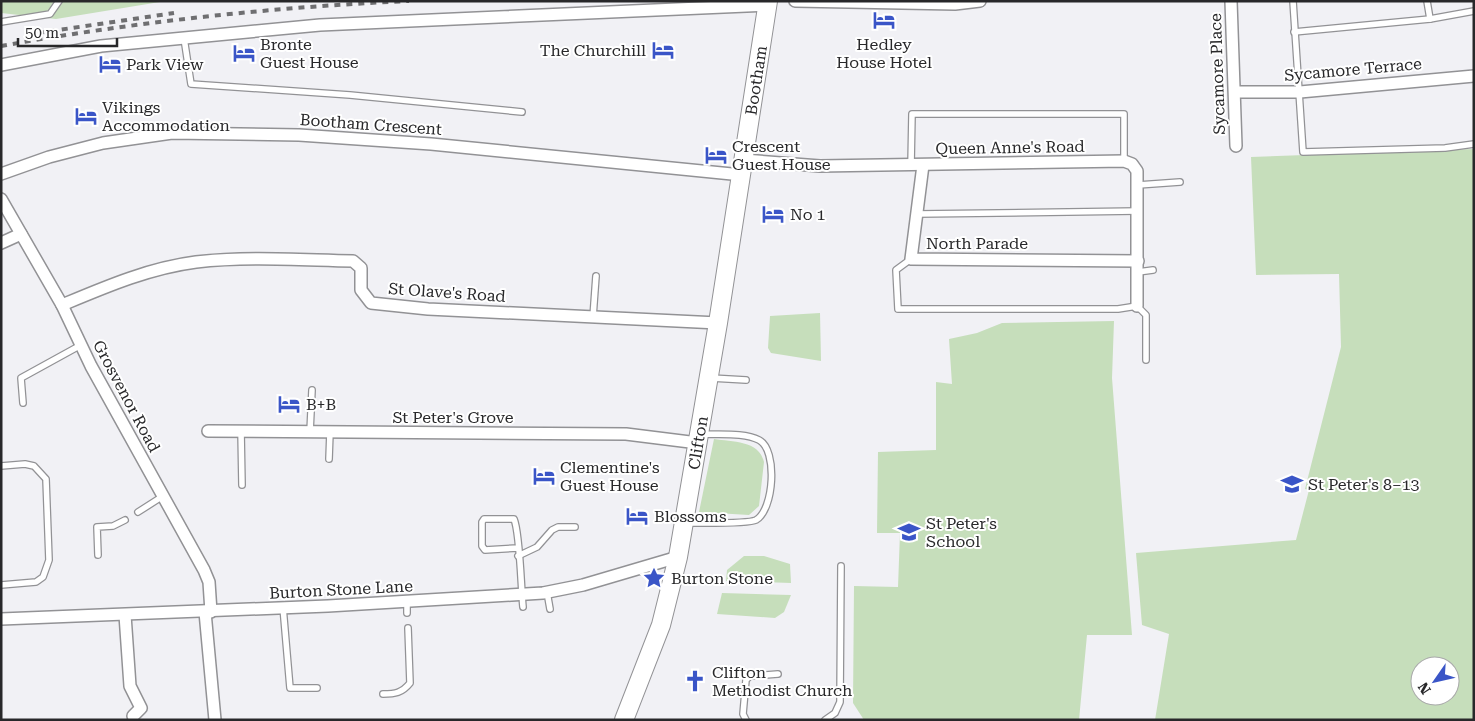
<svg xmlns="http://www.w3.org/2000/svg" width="1475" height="721" font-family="'Roboto Serif',serif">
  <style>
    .green { fill: #c6debb; fill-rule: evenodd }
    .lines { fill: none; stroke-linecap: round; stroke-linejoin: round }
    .lane-casing { stroke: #929295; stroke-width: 8 }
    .street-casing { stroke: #929295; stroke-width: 14 }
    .primary-casing { stroke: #929295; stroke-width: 20 }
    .lane { stroke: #fff; stroke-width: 5.5 }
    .street { stroke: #fff; stroke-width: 11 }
    .primary { stroke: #fff; stroke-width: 18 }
    .rail { stroke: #6f6f71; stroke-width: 4; stroke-dasharray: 6 6; stroke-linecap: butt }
    .labels { text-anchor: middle; stroke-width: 4; stroke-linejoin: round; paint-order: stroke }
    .poi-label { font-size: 16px; fill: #28282a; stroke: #fff; text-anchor: start }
    .street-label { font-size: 16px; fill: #28282a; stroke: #fff }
  </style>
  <rect width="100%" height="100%" fill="#f1f1f5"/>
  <g class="green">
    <path d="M1,1H166L56,19L1,13Z"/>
    <path d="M1474,149V720H1155L1169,634L1142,625L1136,553L1296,540L1309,490L1305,489L1341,347L1339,274L1256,275L1251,157ZM1420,666H1450V696H1420Z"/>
    <path d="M820,313L821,361L771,353L768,348L770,316Z"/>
    <path d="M1114,321L1112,378L1132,635H1087L1079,720H864L853,703L854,586L898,587L900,533H877L878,452L936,450V382L952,384L949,339L977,333L1002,323Z"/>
    <path d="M714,439C732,442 759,440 764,462L759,506L749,515L699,512Z"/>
    <path d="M744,556H764L790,564L791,583L726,581L727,570Z"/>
    <path d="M722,593L791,595L784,612L775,618L717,614Z"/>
  </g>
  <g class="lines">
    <g class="lane-casing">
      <g id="lane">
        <path d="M1293,1L1303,152L1445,148L1474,144"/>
        <path d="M1427,1L1430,19"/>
        <path d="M1,22L50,14L59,1"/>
        <path d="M1294,32L1430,19L1474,11"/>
        <path d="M184,38L191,84L350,95L522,112"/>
        <path d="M911,165L912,114H1124V161"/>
        <path d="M1138,185L1180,182"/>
        <path d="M917,214L1138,211"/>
        <path d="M911,259L896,270L898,309H1118L1137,306L1146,315V360"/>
        <path d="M1138,272L1153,270"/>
        <path d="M593,317L596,276"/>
        <path d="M711,378L746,380"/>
        <path d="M23,403L21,378L81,345"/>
        <path d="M241,431L242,485"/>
        <path d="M310,432L312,390"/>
        <path d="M329,459L330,432"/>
        <path d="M1,466L25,464L34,466L46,479L49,560L43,577L36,582L1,585"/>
        <path d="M138,512L163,496"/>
        <path d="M687,523C700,523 748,524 756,520C774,510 778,450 759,440C744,432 719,435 702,434"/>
        <path d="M518,548L485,550L482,546V522L484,519H514C520,533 521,588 523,607"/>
        <path d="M98,555L97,527L113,526L125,520"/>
        <path d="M518,556L537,547L552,530L558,527H575"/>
        <path d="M547,592L550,609"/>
        <path d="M407,602V613"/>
        <path d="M283,607L290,688H317"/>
        <path d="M383,694C395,694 402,693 410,683L408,628"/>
        <path d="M746,720L743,714L746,680L750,676L778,674"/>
        <path d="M825,720L835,713L840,702L841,566"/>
      </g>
    </g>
    <g class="street-casing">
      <g id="street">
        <path d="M795,1L955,4L980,1"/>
        <path d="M1231,1L1236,146"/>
        <path d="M1,65L101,46L320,25L767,5"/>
        <path d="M1235,92H1300L1474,76"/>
        <path d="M744,160L820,166L1124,161L1132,164L1137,171V306"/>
        <path d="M923,165L911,259L1138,261"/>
        <path d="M1,174L49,157L103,143L172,133L299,135L431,144L742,175"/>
        <path d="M1,199L62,305L91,366L204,570L209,582L211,612"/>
        <path d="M1,243L21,234"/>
        <path d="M62,305C105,287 149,268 196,262C248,256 301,260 353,261L361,268V290L371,303L428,309L718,323"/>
        <path d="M208,431L626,434L698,443"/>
        <path d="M205,612L215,720"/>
        <path d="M125,615L130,686L141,708L133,716"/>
        <path d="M1,619L328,606L543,593L583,585L678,557"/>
      </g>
    </g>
    <g class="primary-casing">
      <g id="primary">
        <path id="s1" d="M624,720L661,625L678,557L718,323L768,1"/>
      </g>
    </g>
    <use href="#lane" class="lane"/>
    <use href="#street" class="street"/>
    <use href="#primary" class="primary"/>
    <g class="rail">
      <path d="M38,33L174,13"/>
      <path d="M1,46C135,22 273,7 409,1"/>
    </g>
  </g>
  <defs>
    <g id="hotel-bare" transform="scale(1.725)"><path d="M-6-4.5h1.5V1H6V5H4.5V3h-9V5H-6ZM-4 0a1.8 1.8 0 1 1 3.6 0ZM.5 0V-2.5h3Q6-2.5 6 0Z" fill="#3a55c7" stroke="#fff" stroke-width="2.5" paint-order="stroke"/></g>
    <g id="school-bare" transform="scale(1.725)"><path d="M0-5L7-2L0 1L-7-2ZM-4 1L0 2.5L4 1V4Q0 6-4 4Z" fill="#3a55c7" stroke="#fff" stroke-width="2.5" paint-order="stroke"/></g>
    <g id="sight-bare" transform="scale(1.725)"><path d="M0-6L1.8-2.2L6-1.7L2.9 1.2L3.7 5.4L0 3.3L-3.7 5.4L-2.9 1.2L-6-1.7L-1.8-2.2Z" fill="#3a55c7" stroke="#fff" stroke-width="2.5" paint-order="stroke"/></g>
    <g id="church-bare" transform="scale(1.725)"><path d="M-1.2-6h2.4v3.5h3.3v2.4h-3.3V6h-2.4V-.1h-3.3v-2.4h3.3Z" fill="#3a55c7" stroke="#fff" stroke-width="2.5" paint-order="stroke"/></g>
  </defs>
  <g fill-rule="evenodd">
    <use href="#hotel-bare" x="884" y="20"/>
    <use href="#hotel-bare" x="663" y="50"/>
    <use href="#hotel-bare" x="244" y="53"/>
    <use href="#hotel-bare" x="110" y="64"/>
    <use href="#hotel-bare" x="86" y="116"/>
    <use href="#hotel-bare" x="716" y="155"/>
    <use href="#hotel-bare" x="773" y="214"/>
    <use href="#hotel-bare" x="289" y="404"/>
    <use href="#hotel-bare" x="544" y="476"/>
    <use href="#school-bare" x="1292" y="484"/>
    <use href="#hotel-bare" x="637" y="516"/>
    <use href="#school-bare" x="909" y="532"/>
    <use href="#sight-bare" x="654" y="578"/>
    <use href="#church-bare" x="695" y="681"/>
  </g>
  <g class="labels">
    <g class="poi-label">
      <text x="260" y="50">Bronte<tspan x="260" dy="18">Guest House</tspan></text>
      <text x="884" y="50" text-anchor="middle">Hedley<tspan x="884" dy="18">House Hotel</tspan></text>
      <text x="646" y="56" text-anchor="end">The Churchill</text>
      <text x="126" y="70">Park View</text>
      <text x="102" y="113">Vikings<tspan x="102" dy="18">Accommodation</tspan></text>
      <text x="732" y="152">Crescent<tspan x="732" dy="18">Guest House</tspan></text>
      <text x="790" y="220">No 1</text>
      <text x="306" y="410">B+B</text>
      <text x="560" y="473">Clementine's<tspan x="560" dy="18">Guest House</tspan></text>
      <text x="1308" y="490">St Peter's 8–13</text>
      <text x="654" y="522">Blossoms</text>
      <text x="926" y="529">St Peter's<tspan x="926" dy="18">School</tspan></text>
      <text x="671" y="584">Burton Stone</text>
      <text x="712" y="678">Clifton<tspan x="712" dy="18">Methodist Church</tspan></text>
    </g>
    <g class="street-label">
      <text transform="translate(1353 69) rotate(-5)" y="6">Sycamore Terrace</text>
      <text transform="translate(1217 74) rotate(-92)" y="6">Sycamore Place</text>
      <text dy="6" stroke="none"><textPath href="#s1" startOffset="655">Bootham</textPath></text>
      <text transform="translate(371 124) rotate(4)" y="6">Bootham Crescent</text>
      <text transform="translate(1010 147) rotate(-1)" y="6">Queen Anne's Road</text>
      <text x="977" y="249">North Parade</text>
      <text transform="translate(447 292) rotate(4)" y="6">St Olave's Road</text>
      <text transform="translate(127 396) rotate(62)" y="6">Grosvenor Road</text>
      <text x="453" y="423">St Peter's Grove</text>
      <text dy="6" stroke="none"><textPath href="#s1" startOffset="288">Clifton</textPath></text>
      <text transform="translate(341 589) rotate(-3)" y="6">Burton Stone Lane</text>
    </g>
  </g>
  <rect width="1475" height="721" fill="none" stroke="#28282a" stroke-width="5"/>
  <g transform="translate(1435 681) rotate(236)"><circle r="24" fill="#ffffff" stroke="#a9a9aa"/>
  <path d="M0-4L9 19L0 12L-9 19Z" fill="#3a55c7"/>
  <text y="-8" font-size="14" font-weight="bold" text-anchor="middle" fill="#28282a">N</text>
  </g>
  <path d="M18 38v8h99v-8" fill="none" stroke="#28282a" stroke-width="2.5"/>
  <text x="25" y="38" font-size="15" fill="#28282a" stroke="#ffffff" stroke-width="4" paint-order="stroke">50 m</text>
</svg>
